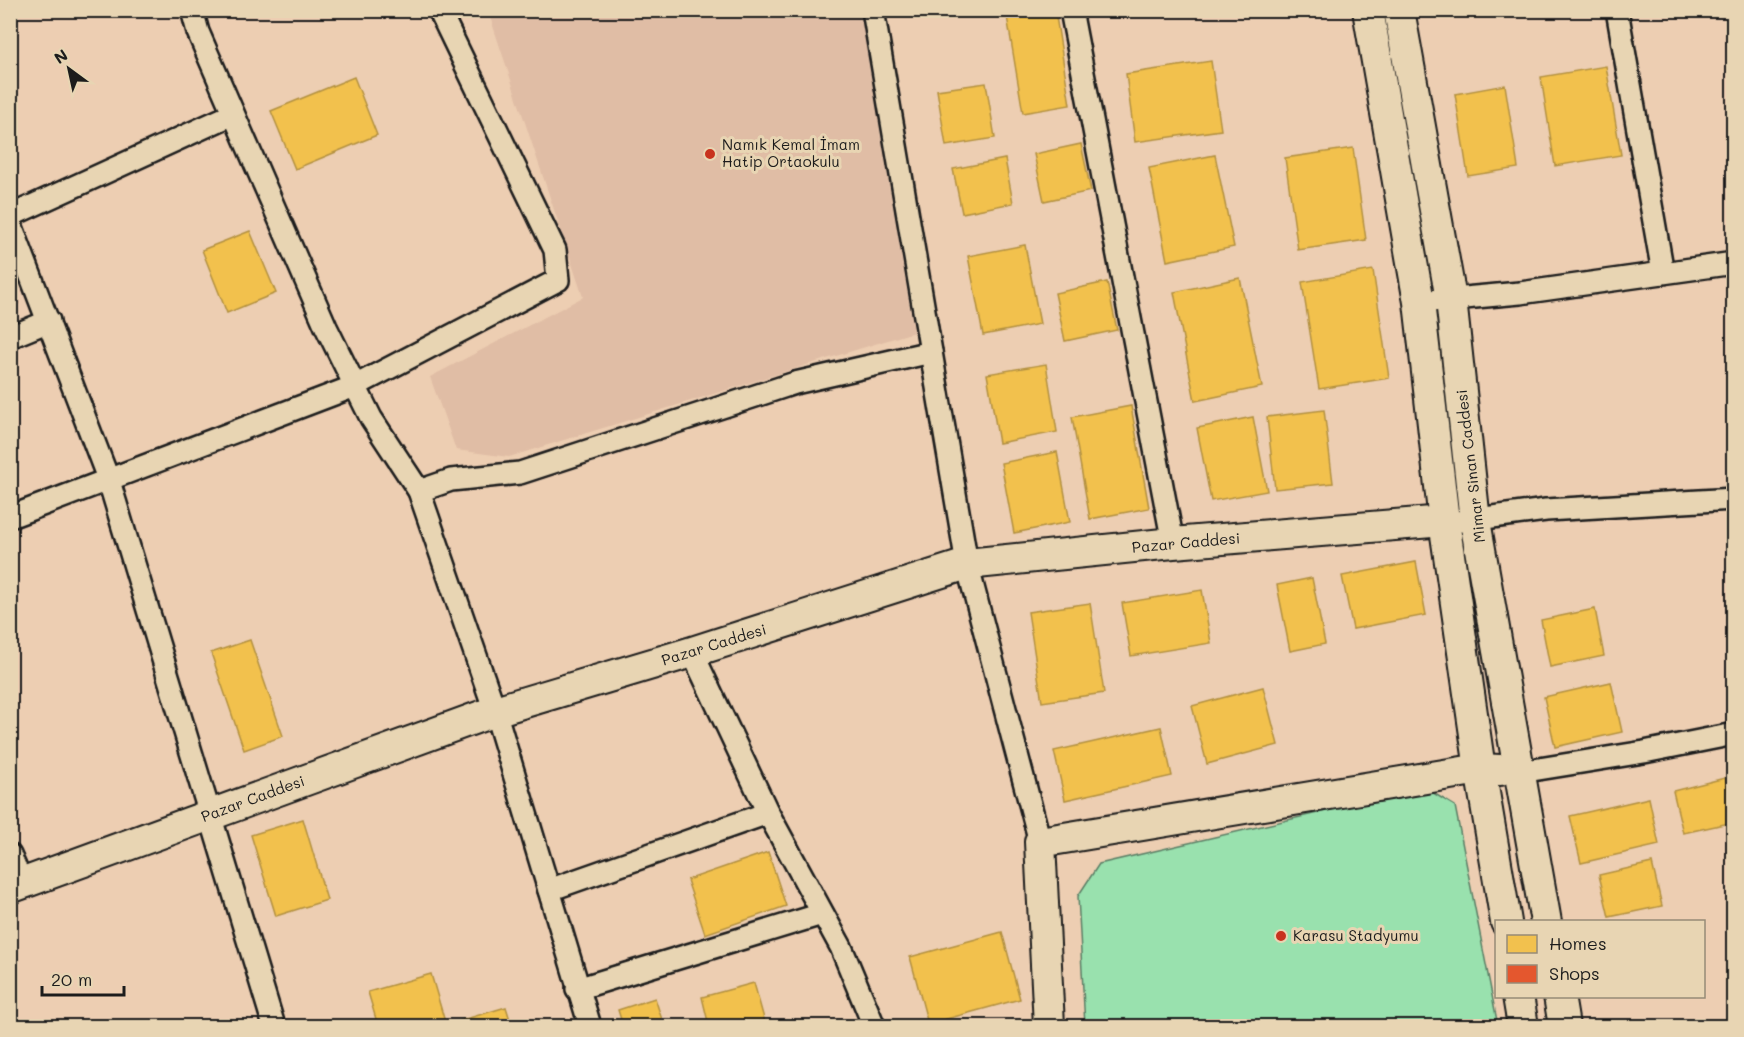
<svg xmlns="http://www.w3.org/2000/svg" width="1744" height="1037" font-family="Mali,sans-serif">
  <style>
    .built { fill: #e0bda5 }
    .green { fill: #99e1ae; stroke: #5a7e65; stroke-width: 1.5 }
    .homes { fill: #f2c14e; stroke: #b2903f; stroke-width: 1.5 }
    .shops { fill: #e4572e; stroke: #a84529; stroke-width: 1.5 }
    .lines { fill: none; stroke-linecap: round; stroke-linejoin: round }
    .street-casing { stroke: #1c1c1c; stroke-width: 26 }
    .secondary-casing { stroke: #1c1c1c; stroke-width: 34 }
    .street { stroke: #e8d5b3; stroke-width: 21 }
    .secondary { stroke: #e8d5b3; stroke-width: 30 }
    .poi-dot { fill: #c8321e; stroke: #e8d5b3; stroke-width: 2 }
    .labels { text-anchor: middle; stroke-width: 6; stroke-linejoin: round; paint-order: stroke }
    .poi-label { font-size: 15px; fill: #1c1c1c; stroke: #e8d5b3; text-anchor: start }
    .street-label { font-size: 15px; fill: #1c1c1c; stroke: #e8d5b3 }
  </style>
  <rect width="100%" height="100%" fill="#edceb2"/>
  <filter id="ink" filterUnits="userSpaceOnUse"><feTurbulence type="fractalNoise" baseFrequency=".0167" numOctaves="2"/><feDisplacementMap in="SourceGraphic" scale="12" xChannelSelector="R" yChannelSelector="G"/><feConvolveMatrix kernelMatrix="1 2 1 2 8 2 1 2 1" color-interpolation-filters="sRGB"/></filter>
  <g filter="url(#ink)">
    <path class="built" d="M488,11H860L914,332L509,457L456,450L430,377L583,297Z"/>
    <path class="green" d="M1425,788L1455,806L1498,1026H1085L1078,896L1099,864Z"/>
    <g class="homes">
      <path d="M1006,10H1055L1070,105L1023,113Z"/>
      <path d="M1444,10H1478L1445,17Z"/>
      <path d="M1211,61L1221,130L1135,142L1126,74Z"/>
      <path d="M1606,66L1621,155L1555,166L1541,77Z"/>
      <path d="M354,77L377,135L295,169L271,111Z"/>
      <path d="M986,83L995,138L946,146L937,90Z"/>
      <path d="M1505,85L1518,168L1468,176L1455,94Z"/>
      <path d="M1081,144L1091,191L1044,201L1034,154Z"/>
      <path d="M1353,148L1366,240L1298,250L1285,158Z"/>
      <path d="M1215,155L1234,247L1167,261L1149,168Z"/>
      <path d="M1005,159L1013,203L962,213L953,169Z"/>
      <path d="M250,231L276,293L227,313L202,250Z"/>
      <path d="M1025,245L1040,324L983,335L968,256Z"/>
      <path d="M1373,270L1389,378L1319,389L1302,282Z"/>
      <path d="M1240,278L1262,387L1195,401L1174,292Z"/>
      <path d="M1107,282L1117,330L1065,341L1055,293Z"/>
      <path d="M1046,364L1057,432L999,443L987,374Z"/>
      <path d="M1131,406L1149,508L1090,519L1072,417Z"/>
      <path d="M1324,410L1333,483L1275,489L1267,417Z"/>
      <path d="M1253,417L1267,491L1211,501L1197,428Z"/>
      <path d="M1057,452L1070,522L1014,533L1001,463Z"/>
      <path d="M1416,562L1426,615L1353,629L1342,576Z"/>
      <path d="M1312,578L1325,644L1290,651L1277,585Z"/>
      <path d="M1202,590L1211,643L1131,656L1122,603Z"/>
      <path d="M1090,603L1104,693L1042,702L1028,612Z"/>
      <path d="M1595,609L1604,656L1550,667L1541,620Z"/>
      <path d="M250,640L283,736L244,750L211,653Z"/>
      <path d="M1611,682L1622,732L1555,747L1544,697Z"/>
      <path d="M1263,687L1278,745L1207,764L1192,706Z"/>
      <path d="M1161,727L1172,776L1065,800L1054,751Z"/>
      <path d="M1725,778L1734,813V822L1683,833L1673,791Z"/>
      <path d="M1649,798L1659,845L1581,863L1570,816Z"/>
      <path d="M303,819L327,900L276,916L251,835Z"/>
      <path d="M768,852L786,906L705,934L687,880Z"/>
      <path d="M1652,863L1662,906L1609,917L1599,875Z"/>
      <path d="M1002,932L1020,999L928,1024L910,957Z"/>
      <path d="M431,974L445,1022L427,1026H378L368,992Z"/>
      <path d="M754,983L766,1026H709L702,997Z"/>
      <path d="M655,998L664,1026H623L618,1010Z"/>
      <path d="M506,1007L512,1026H461L459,1021Z"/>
    </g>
    <path class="shops" d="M10,285L18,303L10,306Z"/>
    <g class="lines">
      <g class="street-casing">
        <g id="street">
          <path d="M192,10L198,32L326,327L371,418L419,491L495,711L590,1026"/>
          <path d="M873,10L967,564L1040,842"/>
          <path d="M1071,10L1173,543"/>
          <path d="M1617,10L1663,273"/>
          <path d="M10,216L233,114"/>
          <path d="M10,222L109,481L274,1026"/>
          <path d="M1419,302L1520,293L1734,263"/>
          <path d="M10,337L49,321"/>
          <path d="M419,491L451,480L520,473L795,383L931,352"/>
          <path d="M10,517L355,386L558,280L555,250L439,10"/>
          <path d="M1462,521L1546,510L1734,499"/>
          <path d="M692,652L768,813L841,947L874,1026"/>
          <path d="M1520,772L1644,752L1734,734"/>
          <path d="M10,855L22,883"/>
          <path d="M549,890L768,813"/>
          <path d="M577,989L822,914"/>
        </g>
      </g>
      <g class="secondary-casing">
        <g id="secondary">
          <path d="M1368,10L1419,302L1444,521L1480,769L1506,922"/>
          <path d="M1399,10L1451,299L1475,521L1546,922"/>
          <path d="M10,888L495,711L692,652L967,564L1173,543L1444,521"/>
          <path d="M1518,996L1523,1026"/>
          <path d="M1559,996L1564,1026"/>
          <path d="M1049,1026L1040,842L1480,769L1500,770"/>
        </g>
      </g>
      <use href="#street" class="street"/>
      <use href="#secondary" class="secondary"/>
    </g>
  </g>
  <g class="poi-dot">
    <circle cx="710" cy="154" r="6"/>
    <circle cx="1281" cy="936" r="6"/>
  </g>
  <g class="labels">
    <g class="poi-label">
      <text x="722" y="150">Namık Kemal İmam<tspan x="722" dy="17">Hatip Ortaokulu</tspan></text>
      <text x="1293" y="941">Karasu Stadyumu</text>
    </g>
    <g class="street-label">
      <text transform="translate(1471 466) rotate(-97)" y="5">Mimar Sinan Caddesi</text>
      <text transform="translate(1186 543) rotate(-5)" y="5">Pazar Caddesi</text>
      <text transform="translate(714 645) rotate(-17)" y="5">Pazar Caddesi</text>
      <text transform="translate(253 799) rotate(-20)" y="5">Pazar Caddesi</text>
    </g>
  </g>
  <rect width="1744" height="1037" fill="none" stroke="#e8d5b3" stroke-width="36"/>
  <rect x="18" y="18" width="1708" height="1001" fill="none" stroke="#1c1c1c" stroke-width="2" filter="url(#ink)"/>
  <rect x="1495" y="920" width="210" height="78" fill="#e8d5b3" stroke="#968b77" stroke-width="1.5"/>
  <rect x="1507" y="935" width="30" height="18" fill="#f2c14e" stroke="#968b77" stroke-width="1.5"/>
  <text x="1549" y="950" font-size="18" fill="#1c1c1c">Homes</text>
  <rect x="1507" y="965" width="30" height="18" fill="#e4572e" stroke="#968b77" stroke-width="1.5"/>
  <text x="1549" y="980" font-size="18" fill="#1c1c1c">Shops</text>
  <g transform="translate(69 69) rotate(327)" stroke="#e8d5b3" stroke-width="4.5" paint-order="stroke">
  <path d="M0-4.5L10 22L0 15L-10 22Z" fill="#1c1c1c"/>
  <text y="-9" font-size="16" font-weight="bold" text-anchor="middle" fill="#1c1c1c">N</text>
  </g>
  <path d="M42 986v9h82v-9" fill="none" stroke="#1c1c1c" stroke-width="3"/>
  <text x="51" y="986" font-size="18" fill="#1c1c1c" stroke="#e8d5b3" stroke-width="4.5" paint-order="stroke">20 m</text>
</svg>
